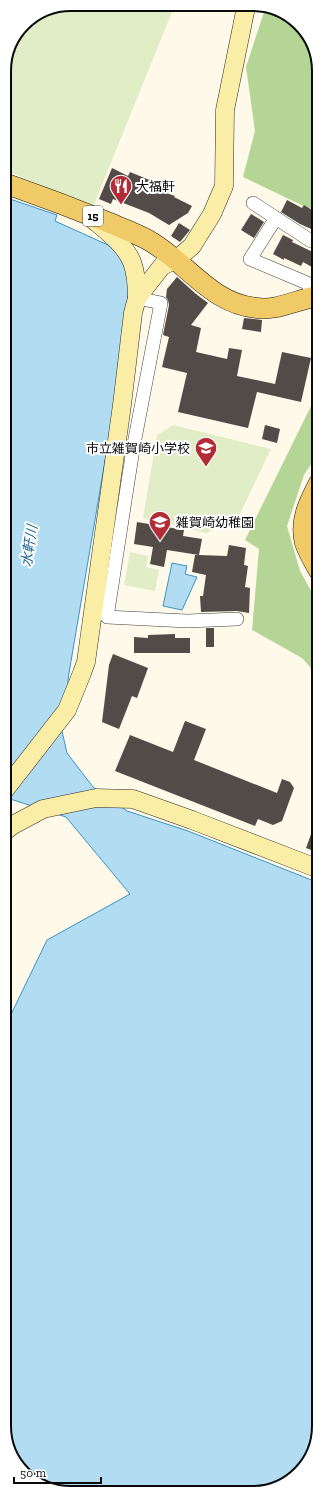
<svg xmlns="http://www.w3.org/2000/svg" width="323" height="1497" font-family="'Zilla Slab','Noto Sans JP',serif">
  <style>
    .forest { fill: #b4d596 }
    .pitch { fill: #e1edc7 }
    .water { fill: #b1dcf2; stroke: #3c93c4 }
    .building { fill: #524b47 }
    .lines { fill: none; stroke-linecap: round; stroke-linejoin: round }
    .street-casing { stroke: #3d3d3d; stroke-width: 14 }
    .secondary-casing { stroke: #2c2c2c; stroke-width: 19 }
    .primary-casing { stroke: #1b1b1b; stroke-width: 21 }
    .street { stroke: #fff; stroke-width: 13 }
    .secondary { stroke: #faeea7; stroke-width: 18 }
    .primary { stroke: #f0ca66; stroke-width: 20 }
    .labels { text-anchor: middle; stroke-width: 4; stroke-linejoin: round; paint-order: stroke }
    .shield { fill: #fff; stroke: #545454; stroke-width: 1 }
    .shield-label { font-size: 12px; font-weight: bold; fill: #0a0a0a }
    .poi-label { font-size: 13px; fill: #0a0a0a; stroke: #fff; text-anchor: start }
    .water-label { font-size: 14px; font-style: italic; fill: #1c6393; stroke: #fff }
    .rim { fill: none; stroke: #0a0a0a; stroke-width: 2 }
  </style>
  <rect width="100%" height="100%" fill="#fef9e9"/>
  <g class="forest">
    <path d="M266,6H269L302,27L318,63V213L243,177L255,131L246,67Z"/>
    <path d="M319,393V452L304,475L287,526L300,571L319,605V677L302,658L252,630L259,549L245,540L316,396Z"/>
  </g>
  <g class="pitch">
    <path d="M174,7L93,207L4,170V67L24,24L46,9Z"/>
    <path d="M173,425L271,449L239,516L207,533L143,518L157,435Z"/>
    <path d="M130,552L148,556L146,567L159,570L155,591L124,585Z"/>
  </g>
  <g class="water">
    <path d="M4,197L57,215L55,221L108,245L119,254L134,290L69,673L62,731L67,753L93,787L127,811L188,831L319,883V1430L299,1473L260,1492H58L21,1470L5,1434L4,1029L47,940L130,894L66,817L4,797Z"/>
    <path d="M172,563L187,566L185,574L197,577L182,610L163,606Z"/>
  </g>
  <g class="building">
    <path d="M112,168L128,176L130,172L152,181L149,187L175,196L174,197L192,206L188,213L169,225L149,213L113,199L111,204L99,199Z"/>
    <path d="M287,200L302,208L304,205L318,214V232L300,224L281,212Z"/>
    <path d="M251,214L264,222L254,238L241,230Z"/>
    <path d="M179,223L190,230L180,242L171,236Z"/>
    <path d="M283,235L293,240L292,242L319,255V271L303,262L301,266L284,258V260L273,254Z"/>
    <path d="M177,277L196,294L208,303L191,325L201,328L196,352L227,359L229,348L242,350L237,376L275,384L282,352L311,358L301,402L257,392L248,428L178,412L187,373L162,367L169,337L163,335L169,305L168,300L166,297L167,289Z"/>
    <path d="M244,318L262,320L261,332L242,329Z"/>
    <path d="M265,425L280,429L277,443L262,439Z"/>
    <path d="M137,522L184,530L183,536L202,539L199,555L227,556L229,545L246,548L244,565L248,566L245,587L250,588L249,613L237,611L201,612L200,596H203L206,575L192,572L195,555H199L167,550L164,567L150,564L153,547L134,544Z"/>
    <rect x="206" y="628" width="8" height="19"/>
    <path d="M175,634V638H190V653H134V637L148,638V635Z"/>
    <path d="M113,654L148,668L137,698L132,696L119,729L102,722L109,665Z"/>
    <path d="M185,721L206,729L194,760L277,793L282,779L290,782L294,788L282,821L273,825L258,819L255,826L115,771L130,735L173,752Z"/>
    <path d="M318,815L319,816V853L306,848Z"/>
  </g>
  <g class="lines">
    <g class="street-casing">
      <g id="street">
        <path d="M253,203L311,241"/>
        <path d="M276,218L250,259L307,283L315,296"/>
        <path d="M137,298L161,303L133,449L107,617L187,621L237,619"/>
      </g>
    </g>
    <g class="secondary-casing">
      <g id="secondary">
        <path d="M90,217C105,230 124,243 132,262C136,273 137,286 137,298"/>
        <path d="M4,791L67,710L82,673L86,662L122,405L133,313L137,298L162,266L177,259L192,246L212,214L224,186L225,110L246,7"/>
        <path d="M4,832L13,825L43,809L96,798L133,799L192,820L319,869"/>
      </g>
    </g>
    <g class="primary-casing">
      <g id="primary">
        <path d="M4,183C41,196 78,210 115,225C126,230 137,234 148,240C186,261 210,304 257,308C278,311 297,299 319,296"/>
        <path d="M319,483C309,502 299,521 305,543C308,552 314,562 319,571"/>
      </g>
    </g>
    <use href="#street" class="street"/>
    <use href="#secondary" class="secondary"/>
    <use href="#primary" class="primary"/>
  </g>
  <defs>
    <g id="restaurant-pin" transform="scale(1.15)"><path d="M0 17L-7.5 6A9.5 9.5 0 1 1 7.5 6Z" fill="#b12c37" stroke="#fff"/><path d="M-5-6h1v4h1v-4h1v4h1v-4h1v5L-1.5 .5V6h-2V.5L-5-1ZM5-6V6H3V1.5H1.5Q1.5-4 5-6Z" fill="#fff"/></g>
    <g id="school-pin" transform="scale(1.15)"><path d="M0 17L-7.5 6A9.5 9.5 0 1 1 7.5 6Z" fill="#b12c37" stroke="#fff"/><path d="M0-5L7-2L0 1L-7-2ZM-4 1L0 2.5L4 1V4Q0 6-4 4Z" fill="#fff"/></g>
  </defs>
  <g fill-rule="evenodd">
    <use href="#restaurant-pin" x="121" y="186"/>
    <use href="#school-pin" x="206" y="448"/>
    <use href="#school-pin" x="160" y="522"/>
  </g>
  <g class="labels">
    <rect class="shield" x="83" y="206" width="20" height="20" rx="3"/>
    <g class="shield-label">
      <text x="93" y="220">15</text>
    </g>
    <g class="poi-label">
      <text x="136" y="191">大福軒</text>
      <text x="190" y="453" text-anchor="end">市立雑賀崎小学校</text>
      <text x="176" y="527">雑賀崎幼稚園</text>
    </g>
    <g class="water-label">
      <text transform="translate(29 546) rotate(-81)" y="5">水軒川</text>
    </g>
  </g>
  <path d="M0 0H323V1497H0ZM71 11H252A60 60 0 0 1 312 71V1426A60 60 0 0 1 252 1486H71A60 60 0 0 1 11 1426V71A60 60 0 0 1 71 11Z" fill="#fff" fill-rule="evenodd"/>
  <path class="rim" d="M71 11H252A60 60 0 0 1 312 71V1426A60 60 0 0 1 252 1486H71A60 60 0 0 1 11 1426V71A60 60 0 0 1 71 11Z"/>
  <path d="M14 1477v6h87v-6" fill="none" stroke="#0a0a0a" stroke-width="2"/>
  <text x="20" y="1477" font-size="12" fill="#0a0a0a" stroke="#ffffff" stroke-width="3" paint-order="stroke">50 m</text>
</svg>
